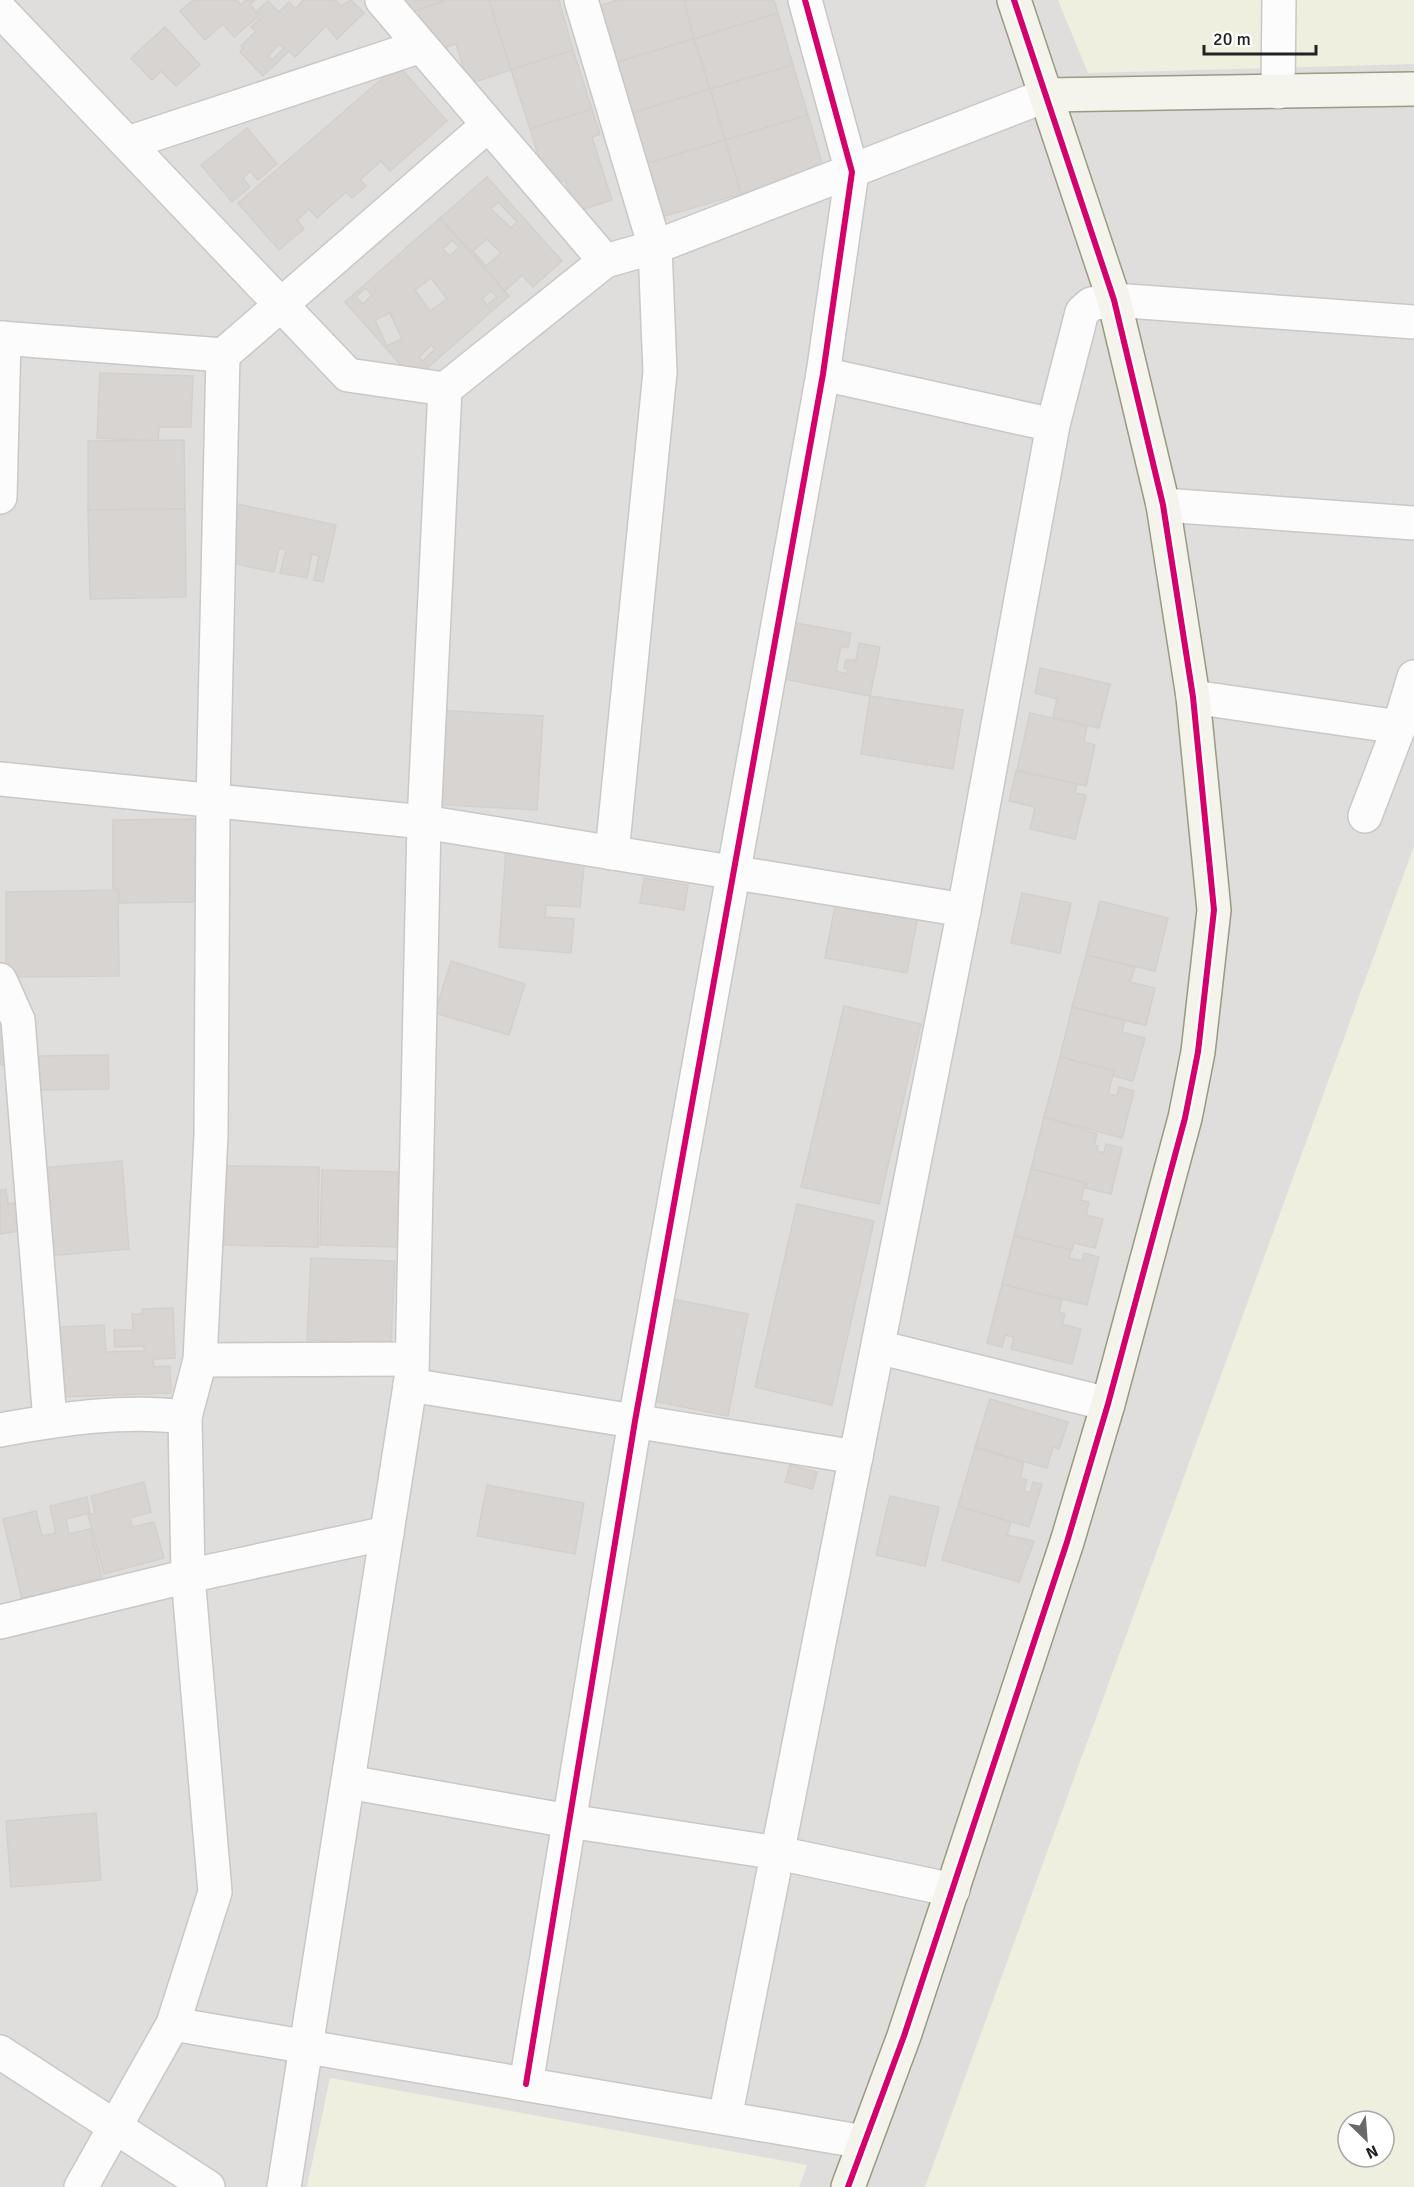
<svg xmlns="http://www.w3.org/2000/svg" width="1414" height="2187" font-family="Signika,sans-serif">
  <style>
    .residential { fill: #dfdedc; fill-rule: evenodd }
    .farmland { fill: #efefdf; fill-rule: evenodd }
    .building { fill: #d7d4d2; stroke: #d3d0cc; stroke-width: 1.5; fill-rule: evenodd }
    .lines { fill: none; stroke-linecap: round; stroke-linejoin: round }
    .street-casing { stroke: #c9c8c7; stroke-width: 36 }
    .secondary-casing { stroke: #999a82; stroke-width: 36 }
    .street { stroke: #fdfcfc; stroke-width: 33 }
    .secondary { stroke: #f4f4ed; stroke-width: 33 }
    .cycleway-casing { stroke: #fff; stroke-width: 10 }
    .cycleway { stroke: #d6006c; stroke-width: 6 }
  </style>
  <rect width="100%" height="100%" fill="#f0eeeb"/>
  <path class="residential" d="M0,0H1414V2187H0ZM1348,2121H1384V2157H1348Z"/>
  <g class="farmland">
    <path d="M1058,0H1414V64L1088,73Z"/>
    <path d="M1414,846V2187H925ZM1348,2121H1384V2157H1348Z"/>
    <path d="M330,2078L807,2165L799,2187H307Z"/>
  </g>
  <g class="building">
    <path d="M193,0H237L241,5L246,0H255L250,4L259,16L234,37L223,24L205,40L180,11Z"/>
    <path d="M335,0L341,6L351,0L364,13L337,39L326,26L295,57L289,51L263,76L240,52L243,48L241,46L256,31L251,27L262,16L257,11L268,1L279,12L289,2L296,9L303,0ZM279,44L284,48L272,60L268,56Z"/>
    <path d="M391,0H447L401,16Z"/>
    <path d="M447,0H489L511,70L469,84L456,44L432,52L418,10Z"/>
    <path d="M489,0H559L573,50L511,70Z"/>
    <path d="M617,0H684L694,39L614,63L599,6Z"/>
    <path d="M684,0H774L778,13L694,39Z"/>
    <path d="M778,13L793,65L710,89L694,39Z"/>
    <path d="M165,27L200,65L176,86L161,71L152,80L131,58Z"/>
    <path d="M694,39L710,89L629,114L614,63Z"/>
    <path d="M573,50L592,109L530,129L511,70Z"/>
    <path d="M398,65L447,121L390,171L381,161L360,180L366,186L352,198L346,192L317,218L309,209L297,220L304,229L279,250L238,203Z"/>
    <path d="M793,65L808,115L725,140L710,89Z"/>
    <path d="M710,89L725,140L645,164L629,114Z"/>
    <path d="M592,109L600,134L592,137L612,200L575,212L565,180L548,186L530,129Z"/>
    <path d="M808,115L824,170L741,194L725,140Z"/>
    <path d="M247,128L277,164L258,180L250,171L243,178L250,187L232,202L201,165Z"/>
    <path d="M725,140L741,194L661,217L645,164Z"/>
    <path d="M487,177L562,261L533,287L522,275L505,291L440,218ZM498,202L517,222L511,228L491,209ZM487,239L501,253L486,266L473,251Z"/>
    <path d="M440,218L509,296L414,380L345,302ZM452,240L459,247L450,256L443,249ZM431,278L447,299L430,311L415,290ZM365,288L372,295L363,304L356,297ZM491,291L497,297L487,305L482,299ZM390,313L402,339L387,346L375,320ZM431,345L435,349L423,361L419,357Z"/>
    <path d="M100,373L193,376L191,427H159L158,441L97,438Z"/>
    <path d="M184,440L185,509L88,510V441Z"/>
    <path d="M233,503L336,525L323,582L314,580L319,556L312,554L307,578L280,573L286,550L279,548L274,572L221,561Z"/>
    <path d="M185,509L186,597L90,599L88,510Z"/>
    <path d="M790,622L851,633L848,648L841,646L836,671L847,674L848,669L844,668L846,660H856L859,643L880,647L870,696L779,678Z"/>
    <path d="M1040,668L1110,684L1099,728L1053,717L1057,699L1035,693Z"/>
    <path d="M870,696L963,710L953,769L861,754Z"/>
    <path d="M436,710L543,716L537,810L430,804Z"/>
    <path d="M1030,713L1087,726L1084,742L1095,745L1086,786L1017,770Z"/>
    <path d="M1016,771L1077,784L1075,793L1086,795L1075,839L1030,829L1035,807L1009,801Z"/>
    <path d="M196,819V902L119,903V889H113V820Z"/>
    <path d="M506,849L585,855L580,907L546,905L545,917L574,919L571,953L499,947Z"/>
    <path d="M644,878L688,885L684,910L640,903Z"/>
    <path d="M118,890L119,976L6,977V892Z"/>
    <path d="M1022,893L1071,903L1060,953L1011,943Z"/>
    <path d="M836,901L918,916L907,973L825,958Z"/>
    <path d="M1100,901L1168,918L1155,971L1086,955Z"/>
    <path d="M1086,955L1135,967L1130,982L1155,988L1146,1025L1072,1007Z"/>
    <path d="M451,961L525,984L509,1035L435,1013Z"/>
    <path d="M0,1003L11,1064L0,1065Z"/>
    <path d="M844,1006L921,1024L879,1204L801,1187Z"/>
    <path d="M1072,1007L1139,1024L1125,1020L1122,1032L1145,1038L1133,1081L1113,1076L1114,1071L1060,1057Z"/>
    <path d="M108,1055L109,1089L40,1090L39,1056Z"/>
    <path d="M1060,1057L1114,1071L1108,1094L1117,1096L1119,1087L1134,1091L1122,1138L1044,1117Z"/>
    <path d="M1044,1117L1097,1134L1094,1145L1098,1146L1097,1151L1104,1153L1106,1144L1122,1148L1111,1194L1086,1188L1087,1183L1031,1169Z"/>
    <path d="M122,1161L129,1249L47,1256L40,1168Z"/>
    <path d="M225,1166L319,1167L318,1247L224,1245Z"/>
    <path d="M1031,1169L1085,1183L1081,1200L1089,1202L1086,1215L1103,1219L1095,1248L1074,1243L1072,1250L1014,1235Z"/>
    <path d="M322,1170L401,1172L399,1247L320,1245Z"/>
    <path d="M6,1189L8,1204L23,1202L27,1230L0,1234V1190Z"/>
    <path d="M797,1204L874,1221L832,1405L755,1387Z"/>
    <path d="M1014,1236L1071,1250L1069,1258L1082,1261L1084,1253L1099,1257L1087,1305L1002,1284Z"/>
    <path d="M311,1258L395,1261L391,1344L307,1340Z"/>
    <path d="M1002,1284L1062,1300L1059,1312L1065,1314L1062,1324L1081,1329L1072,1364L1011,1349L1014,1337L1005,1335L1002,1347L987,1343Z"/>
    <path d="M663,1297L748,1314L728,1416L643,1399Z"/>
    <path d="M173,1308L175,1358L153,1359L154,1367L170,1366L171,1393L62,1397L60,1327L104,1325L106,1352L144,1351V1346L115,1347L114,1330H133L132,1314H142V1309Z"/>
    <path d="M990,1399L1068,1422L1059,1449L1053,1447L1047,1468L975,1447Z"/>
    <path d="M975,1448L1024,1462L1020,1478L1027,1480L1024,1491L1030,1493L1033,1482L1042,1484L1029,1527L958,1506Z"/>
    <path d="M790,1465L817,1472L813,1489L785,1482Z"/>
    <path d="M144,1482L151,1512L130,1518L132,1527L154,1522L164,1558L104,1574L88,1515L95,1513L91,1496Z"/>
    <path d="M487,1485L584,1503L575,1554L477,1536Z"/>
    <path d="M890,1496L939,1507L925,1566L876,1555Z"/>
    <path d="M87,1497L90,1513L66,1519L69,1534L90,1529L102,1578L80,1583L81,1592L68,1595L67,1587L22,1599L3,1519L36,1511L42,1536L56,1533L50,1506Z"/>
    <path d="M958,1506L1011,1522L1007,1535L1034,1541L1019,1582L942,1560Z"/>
    <path d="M96,1813L101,1880L11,1887L6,1821Z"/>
  </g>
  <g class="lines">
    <g class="street-casing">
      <g id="street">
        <path d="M382,0L605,261"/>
        <path d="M581,0L655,247L660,372L612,853"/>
        <path d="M0,10L348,375L445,389L605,261L655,247L1047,95"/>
        <path d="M1278,92L1279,0"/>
        <path d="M128,143L421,46"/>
        <path d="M0,338L223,355L488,125"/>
        <path d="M823,374L1053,425"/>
        <path d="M0,497L4,338"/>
        <path d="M1163,505L1414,523"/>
        <path d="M1193,697L1399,727"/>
        <path d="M0,779L424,822L964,910"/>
        <path d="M1365,816L1399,727L1414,677"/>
        <path d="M0,980L18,1020L50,1421"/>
        <path d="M878,1347L1108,1404"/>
        <path d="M200,1360L412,1359"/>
        <path d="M410,1385L856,1457"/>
        <path d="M0,1430C60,1419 124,1409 185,1417"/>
        <path d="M0,1622L188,1576L387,1533"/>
        <path d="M348,1782L569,1821L778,1853L953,1890"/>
        <path d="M173,2024L864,2142"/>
        <path d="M0,2052L208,2187"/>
        <path d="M526,2084L635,1421L823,374L852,172L805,0"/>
        <path d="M725,2118L964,910L1053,425L1082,312L1091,304L1114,300L1414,322"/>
        <path d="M81,2187L173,2024L215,1892L188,1576L185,1417L200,1360L211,1135L213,801L223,355"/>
        <path d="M284,2187L412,1373L424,822L445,389"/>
      </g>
    </g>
    <g class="secondary-casing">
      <g id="secondary">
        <path d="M1047,95L1414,89"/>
        <path d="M848,2187L904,2036L1067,1542L1108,1404L1185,1118L1198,1052L1214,910L1193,697L1163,505L1114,300L1014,0"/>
      </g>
    </g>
    <use href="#street" class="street"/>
    <use href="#secondary" class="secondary"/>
    <g class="cycleway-casing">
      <g id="cycleway">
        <path d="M526,2084L635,1421L823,374L852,172L805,0"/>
        <path d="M848,2187L904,2036L1067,1542L1108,1404L1185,1118L1198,1052L1214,910L1193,697L1163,505L1114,300L1014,0"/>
      </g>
    </g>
    <use href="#cycleway" class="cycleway"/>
  </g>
  <g transform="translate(1366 2139) rotate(155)"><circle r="28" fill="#ffffff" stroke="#a7a7a7" stroke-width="1.5"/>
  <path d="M0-4.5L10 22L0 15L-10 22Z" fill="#6a6968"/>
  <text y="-9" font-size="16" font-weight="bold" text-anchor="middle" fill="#222222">N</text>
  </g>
  <path d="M1204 45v9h112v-9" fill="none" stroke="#222222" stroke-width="3"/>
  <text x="1213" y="45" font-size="18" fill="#222222" stroke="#ffffff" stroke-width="4.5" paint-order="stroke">20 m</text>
</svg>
